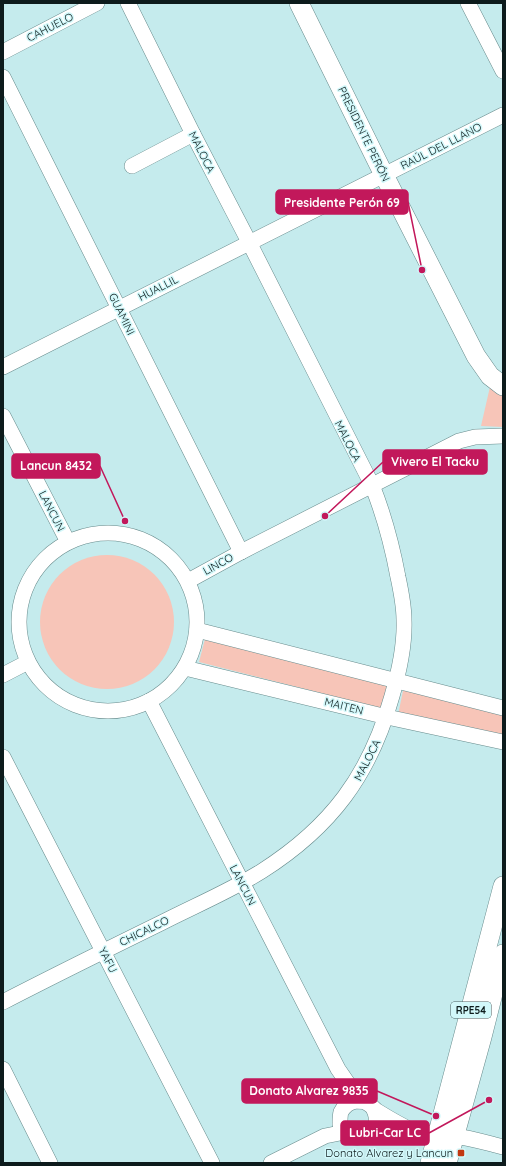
<svg xmlns="http://www.w3.org/2000/svg" width="506" height="1166" font-family="Quicksand,sans-serif">
  <style>
    .green { fill: #f7c5b8 }
    .lines { fill: none; stroke-linecap: round; stroke-linejoin: round }
    .minor-casing { stroke: #678b8c; stroke-width: 16 }
    .major-casing { stroke: #678b8c; stroke-width: 20 }
    .minor { stroke: #fff; stroke-width: 15 }
    .major { stroke: #fff; stroke-width: 19 }
    .poi-dot { fill: #c23811; stroke: #d2f8fa; stroke-width: 1.5 }
    .labels { text-anchor: middle; stroke-width: 3; stroke-linejoin: round; paint-order: stroke }
    .shield { fill: #d2f8fa; stroke: #485d5f; stroke-width: 1 }
    .shield-label { font-size: 10px; font-weight: bold; fill: #0d1b1c }
    .street-label { font-size: 11px; fill: #0d1b1c; stroke: #d2f8fa }
    .poi-label { font-size: 11px; fill: #0d1b1c; stroke: #d2f8fa; text-anchor: end }
    .leader { fill: none; stroke: #c2185b; stroke-width: 1.5 }
    .callout-dot { fill: #c2185b; stroke: #d2f8fa; stroke-width: 1.5 }
    .callout { fill: #c2185b; stroke: #c2185b; stroke-width: 1.5 }
    .callout-label { font-size: 12px; text-anchor: middle; font-weight: bold; fill: #fff }
  </style>
  <rect width="100%" height="100%" fill="#c5ebed"/>
  <g class="green">
    <path d="M492,378L503,387V427L481,426Z"/>
    <circle cx="107" cy="622" r="67"/>
    <path d="M205,639L389,686L383,709L199,662Z"/>
    <path d="M404,686L503,712V737L398,715Z"/>
  </g>
  <g class="lines">
    <g class="minor-casing">
      <g id="minor">
        <path d="M468,3L503,71"/>
        <path d="M3,52L97,3"/>
        <path d="M3,77L241,552"/>
        <path d="M132,166L193,134"/>
        <path d="M3,367L503,115"/>
        <path d="M3,416L68,542"/>
        <circle cx="108" cy="622" r="89"/>
        <path d="M188,581L241,552L459,441L475,437L503,436"/>
        <path d="M197,630L503,708"/>
        <path d="M185,668L387,717L503,742"/>
        <path d="M3,675L28,662"/>
        <path d="M149,701L338,1069L360,1101"/>
        <path d="M3,757L212,1163"/>
        <path d="M3,1002C55,975 108,949 161,923C194,906 230,891 262,871C331,827 370,775 392,696C399,672 405,645 404,620C404,605 401,591 398,577C392,545 384,515 372,485L249,242L193,134L128,3"/>
        <path d="M3,1069L50,1163"/>
        <path d="M373,1108C388,1136 347,1149 340,1124C340,1120 340,1115 341,1112C344,1106 350,1102 356,1101C359,1101 362,1101 365,1102C370,1104 373,1108 377,1111C390,1119 402,1126 415,1132"/>
        <path d="M370,1133C398,1132 427,1131 454,1136C471,1138 487,1143 503,1147"/>
        <path d="M271,1163L325,1136L345,1132"/>
      </g>
    </g>
    <g class="major-casing">
      <g id="major">
        <path d="M299,3L384,175L476,356L490,376L503,386"/>
        <path d="M430,1163L503,886"/>
        <path d="M447,1163L482,1037L503,954"/>
      </g>
    </g>
    <use href="#minor" class="minor"/>
    <use href="#major" class="major"/>
  </g>
  <rect class="poi-dot" x="457" y="1149" width="8" height="8" rx="2"/>
  <g class="labels">
    <rect class="shield" x="451" y="1002" width="40" height="16" rx="3"/>
    <g class="shield-label">
      <text x="471" y="1014">RPE54</text>
    </g>
    <g class="street-label">
      <text transform="translate(50 27) rotate(-27)" y="4">CAHUELO</text>
      <text transform="translate(364 134) rotate(64)" y="4">PRESIDENTE PERÓN</text>
      <text transform="translate(441 146) rotate(-27)" y="4">RAÚL DEL LLANO</text>
      <text transform="translate(202 152) rotate(63)" y="4">MALOCA</text>
      <text transform="translate(158 288) rotate(-27)" y="4">HUALLIL</text>
      <text transform="translate(122 314) rotate(64)" y="4">GUAMINI</text>
      <text transform="translate(348 441) rotate(63)" y="4">MALOCA</text>
      <text transform="translate(52 511) rotate(63)" y="4">LANCUN</text>
      <text transform="translate(218 564) rotate(-29)" y="4">LINCO</text>
      <text transform="translate(344 706) rotate(14)" y="4">MAITEN</text>
      <text transform="translate(367 760) rotate(-63)" y="4">MALOCA</text>
      <text transform="translate(243 885) rotate(63)" y="4">LANCUN</text>
      <text transform="translate(144 931) rotate(-26)" y="4">CHICALCO</text>
      <text transform="translate(108 960) rotate(63)" y="4">YAFU</text>
    </g>
    <g class="poi-label">
      <text x="453" y="1157">Donato Alvarez y Lancun</text>
    </g>
  </g>
  <path class="leader" d="M422 270L408 202M325 516L383 462M125 521L100 466M436 1116L377 1091M489 1100L429 1133"/>
  <g class="callout-dot">
    <circle cx="422" cy="270" r="4"/>
    <circle cx="325" cy="516" r="4"/>
    <circle cx="125" cy="521" r="4"/>
    <circle cx="436" cy="1116" r="4"/>
    <circle cx="489" cy="1100" r="4"/>
  </g>
  <g class="callout">
    <rect x="276" y="190" width="132" height="24" rx="4"/>
    <rect x="383" y="450" width="104" height="24" rx="4"/>
    <rect x="12" y="454" width="88" height="24" rx="4"/>
    <rect x="242" y="1079" width="135" height="24" rx="4"/>
    <rect x="341" y="1121" width="88" height="24" rx="4"/>
  </g>
  <g class="callout-label">
    <text x="342" y="207">Presidente Perón 69</text>
    <text x="435" y="466">Vivero El Tacku</text>
    <text x="56" y="470">Lancun 8432</text>
    <text x="309" y="1095">Donato Alvarez 9835</text>
    <text x="385" y="1137">Lubri-Car LC</text>
  </g>
  <rect width="506" height="1166" fill="none" stroke="#0d1b1c" stroke-width="8"/>
</svg>
